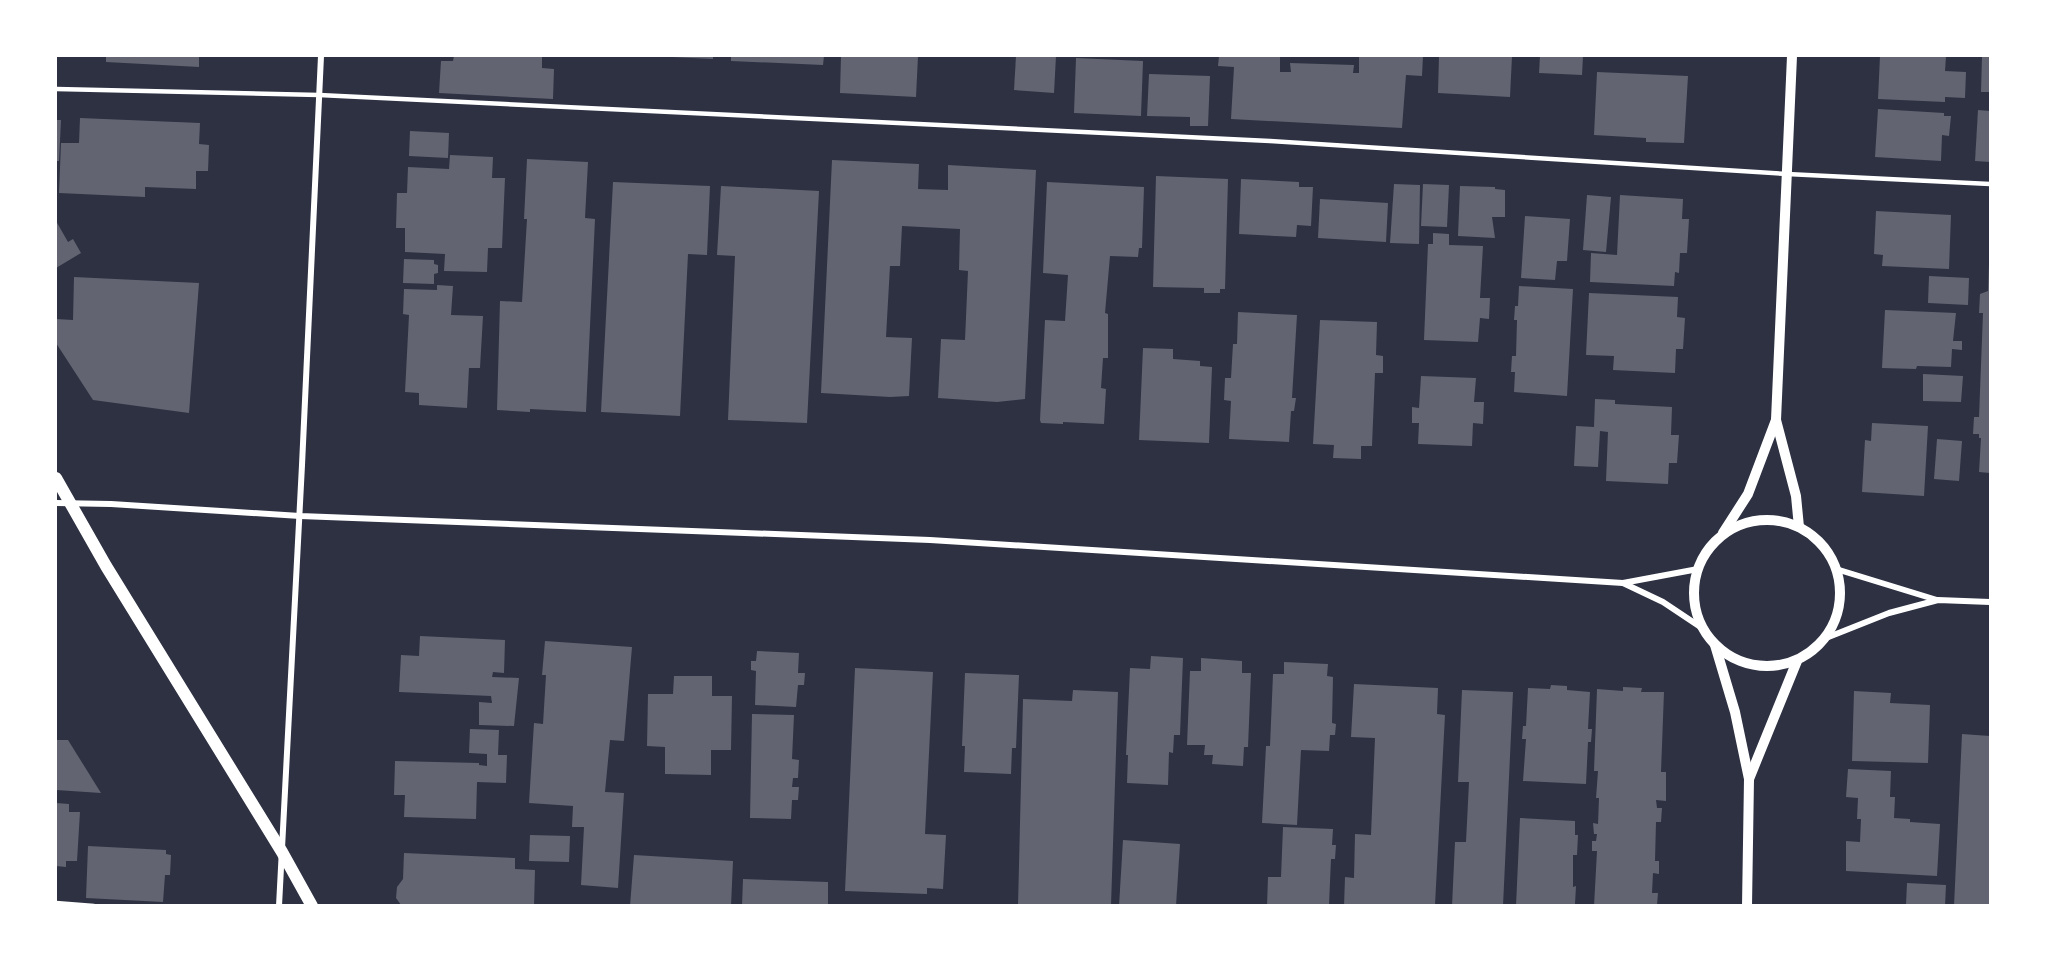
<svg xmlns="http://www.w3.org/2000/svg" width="2046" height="961" font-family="Inter,sans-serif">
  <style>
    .building { fill: #626471 }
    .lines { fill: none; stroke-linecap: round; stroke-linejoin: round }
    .service { stroke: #fff; stroke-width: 4.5 }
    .minor { stroke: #fff; stroke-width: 6 }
    .tertiary { stroke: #fff; stroke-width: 10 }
    .secondary { stroke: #fff; stroke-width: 12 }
  </style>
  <rect width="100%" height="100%" fill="#2d3142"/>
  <g class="building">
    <path d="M106,56H199V67L106,62Z"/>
    <path d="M454,56H542V68L554,69L553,99L439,93L441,61H453Z"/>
    <path d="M672,56H713V59L672,57Z"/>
    <path d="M731,56H824L823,65L731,61Z"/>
    <path d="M841,56H918L916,97L840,93Z"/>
    <path d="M1016,56H1056L1054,93L1014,90Z"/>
    <path d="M1219,56H1280V72H1291L1290,63L1354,65L1353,73H1359V56H1423L1422,76L1406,75L1402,128L1231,119L1234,67L1218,66Z"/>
    <path d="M1439,56H1512L1510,97L1438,93Z"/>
    <path d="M1540,56H1583L1582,75L1539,73Z"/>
    <path d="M1880,56H1946L1945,71L1966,72L1965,98L1945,97V102L1878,99Z"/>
    <path d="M1982,56H1990V92H1981Z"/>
    <path d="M1076,58L1143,61L1141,116L1074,113Z"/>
    <path d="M1597,72L1688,76L1684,143L1646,142V138L1594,135Z"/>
    <path d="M1149,74L1210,76L1208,126H1190V117L1147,116Z"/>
    <path d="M1878,109L1944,113V116H1951L1949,136L1942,135L1941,161L1875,157Z"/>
    <path d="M1978,110L1990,111V162L1975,161Z"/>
    <path d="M80,118L200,123L199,144L209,145L208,171H196V189L145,187V197L59,193L61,143H79Z"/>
    <path d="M56,120H61L59,161H56Z"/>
    <path d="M410,131L449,133L448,158L409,156Z"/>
    <path d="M450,155L493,157L492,178H505L502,248H488L487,272L444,271L445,254L405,252V228H396L397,193H407L408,167L449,169Z"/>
    <path d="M527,159L588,162L585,218L595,219L586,412L530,409V412L497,410L500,301L522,302L527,219H524Z"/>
    <path d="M832,160L919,164L918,189L948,190V165L1036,170L1025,399L997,402L938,398L941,339L965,340L968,271L959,270L960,229L902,226L900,266H890L886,337L912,338L909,396L890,397L821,393Z"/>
    <path d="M1156,176L1228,179L1225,289H1220V293H1204V288L1153,287Z"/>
    <path d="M1241,179L1299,182V187H1313L1311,226L1297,225L1296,237L1239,234Z"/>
    <path d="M613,182L710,186L707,255L688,254L680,416L601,412Z"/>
    <path d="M1047,182L1144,187L1142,248H1139L1138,257L1110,256L1105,313L1108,314V358H1103L1101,388L1106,389L1104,424L1063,422V424L1041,423L1040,420L1045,320L1065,321L1068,275L1043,273Z"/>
    <path d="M1394,184L1420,185L1419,244L1390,243Z"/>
    <path d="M1423,184L1449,185L1447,227L1421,226Z"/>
    <path d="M721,186L819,191L807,423L728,420L735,256L717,255Z"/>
    <path d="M1460,186L1495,187V189L1505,190V217H1492L1495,238L1458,236Z"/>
    <path d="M1587,195L1611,197L1606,252L1583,250Z"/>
    <path d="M1620,195L1683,199L1682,219H1689L1687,253H1680L1679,273L1675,272L1674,286L1590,282L1591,253L1617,255Z"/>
    <path d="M1320,199L1388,203L1386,242L1318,238Z"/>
    <path d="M1876,211L1951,215L1949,269L1882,266L1883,255L1874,254Z"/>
    <path d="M1525,216L1570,219L1567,261H1557L1555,280L1521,278Z"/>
    <path d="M56,221L68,242L73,239L81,253L56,268Z"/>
    <path d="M1433,233L1449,234V245L1483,246L1480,298H1490L1489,319L1480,318L1478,342L1424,340L1428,244H1433Z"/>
    <path d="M404,259L434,260V264L438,265V273L434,274V284L403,283Z"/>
    <path d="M1989,264H1990V473L1979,472L1981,438H1979V434H1973L1974,417H1979L1983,313H1979L1980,294L1988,291Z"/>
    <path d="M1929,276L1969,278L1968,305L1928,303Z"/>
    <path d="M74,277L199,283L189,413L93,400L56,343V319L73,320Z"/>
    <path d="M437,285L453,286L451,315L483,316L480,368H469L467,408L419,405V393L405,392L409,315L403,314L404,289L437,290Z"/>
    <path d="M1519,286L1573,289L1567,396L1514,392L1515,372H1511L1512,356H1516L1517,320H1514L1515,306H1518Z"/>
    <path d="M1589,293L1678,297L1677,317L1685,318L1683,349H1676L1675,373L1613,370L1614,356L1586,355Z"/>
    <path d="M1885,310L1956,313L1953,341H1962V350L1952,349L1951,367L1917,366L1916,369L1882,368Z"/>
    <path d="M1238,312L1297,315L1292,398H1296L1294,411H1291L1289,442L1229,439L1231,401L1224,400L1225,378H1231L1233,344H1237Z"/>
    <path d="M1320,320L1377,322L1376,355L1383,356V373H1375L1372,446H1361V459L1333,458L1334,445L1313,444Z"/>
    <path d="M1143,348L1173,349V359L1200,361V366L1212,367L1209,443L1139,440Z"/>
    <path d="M1923,374L1963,376L1961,402L1923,401Z"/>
    <path d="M1421,376L1476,378L1474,402H1484L1483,424L1473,423L1472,446L1418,444L1419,423H1412V407L1419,408Z"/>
    <path d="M1595,399L1615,400V404L1672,407L1671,435H1679L1677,463H1669L1668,484L1606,481L1608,432L1600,431L1598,467L1574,466L1576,426L1594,427Z"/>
    <path d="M1872,423L1928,426L1924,496L1862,492L1865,440L1871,441Z"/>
    <path d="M1937,439L1962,441L1959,481L1934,479Z"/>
    <path d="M420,636L505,640L504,673L493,672L492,677L519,678L514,726L479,725V702L492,703L491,696L399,692L401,655L419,656Z"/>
    <path d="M545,641L632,647L624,741L610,740L605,792L624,793L618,888L581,885L584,827H572L573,806L529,803L534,723L543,724L546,675H542Z"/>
    <path d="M757,651L799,653L798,673H805L804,685H798L796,707L755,705L756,671L751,670V661H756Z"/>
    <path d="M1151,656L1183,658L1180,735H1174L1173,753L1169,752L1168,785L1127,783L1128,755H1126L1130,668L1150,669Z"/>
    <path d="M1201,658L1242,661V673H1251L1248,747H1244L1243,766L1212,764L1213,755H1204L1205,745H1187L1190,671H1201Z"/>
    <path d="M1284,662L1328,664L1327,676L1333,677L1332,723L1336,724L1335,735H1330L1329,751L1301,750L1297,825L1262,823L1266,746H1270L1273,674H1284Z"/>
    <path d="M855,668L933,672L925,834L946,835L943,889L927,888V894L845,891Z"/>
    <path d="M965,673L1019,675L1016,748H1012L1011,774L964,772L965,746H962Z"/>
    <path d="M674,676H712V696H732L731,750H711V775L665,774V747L647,746L648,694H673Z"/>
    <path d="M1354,684L1438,688L1437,714L1445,715L1435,905L1344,906L1345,877L1354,878L1355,834L1371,835L1375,738L1351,737Z"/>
    <path d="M1551,685L1567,686V690L1590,692L1588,729H1592L1591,742H1588L1586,784L1523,781L1526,739H1522L1523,726H1526L1528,688L1550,689Z"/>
    <path d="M1623,687L1642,688L1641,692H1664L1661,772H1666V801L1656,800L1657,808H1662L1661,822H1656L1655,861H1659V874L1653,873L1652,893H1658L1657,905L1594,906L1597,851H1592V841H1596L1597,834H1594L1593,823L1598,824L1599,798H1596L1598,771H1594L1597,689L1623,691Z"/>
    <path d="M1073,690L1118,692L1111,906H1018L1023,699L1072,701Z"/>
    <path d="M1462,690L1513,692L1503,906H1452L1455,842H1466L1469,782H1458Z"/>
    <path d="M1854,691L1891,693L1890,703L1930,705L1928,763L1852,761Z"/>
    <path d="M752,714L794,715L792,759L799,760L798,778H793L792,787H799L798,800H792L791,819L750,818Z"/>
    <path d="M470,729L499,730L498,755H507L506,783L477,782L476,819L404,817L405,795H394L395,761L479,763V765L487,766V754L469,753Z"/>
    <path d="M1962,734L1990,736V906H1954Z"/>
    <path d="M56,740H68L101,793L56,790Z"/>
    <path d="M1848,769L1891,771L1890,797H1895L1894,818L1910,819V822L1940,824L1937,876L1846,871V841L1860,842L1861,819H1857L1858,798L1846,797Z"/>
    <path d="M56,803L69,804V812H80L77,861H66V867L56,866Z"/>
    <path d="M1520,818L1575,821V835H1578L1577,855H1573V887L1576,886L1575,904L1516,906Z"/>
    <path d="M1283,827L1333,829L1332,845H1336L1335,859H1331L1329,905L1267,906L1268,877H1281Z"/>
    <path d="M530,835L570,836L569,862L529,861Z"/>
    <path d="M1123,840L1180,844L1176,906H1119Z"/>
    <path d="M88,846L166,850V854L171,855L170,875H165L163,902L86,898Z"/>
    <path d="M404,853L515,858V869L535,870L534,906L401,905L396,898L397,887L403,879Z"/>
    <path d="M634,855L733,861L731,906H630Z"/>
    <path d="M743,879L828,882V906H742Z"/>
    <path d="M1907,883L1946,885L1945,906L1906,905Z"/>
  </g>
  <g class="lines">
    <g class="service">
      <path d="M56,89L319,95L1270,141L1787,174L1990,184"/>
      <path d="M56,903L94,906"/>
    </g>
    <g class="minor">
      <path d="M56,503L111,504L300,516L930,540L1623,583L1698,569"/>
      <path d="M1836,569L1937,600"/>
      <path d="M1623,583L1663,602L1702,628"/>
      <path d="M1826,638L1889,613L1938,600L1990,602"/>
      <path d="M279,906L302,465L321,56"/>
    </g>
    <g class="tertiary">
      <path d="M1792,56L1776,420L1796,496L1799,527"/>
      <circle cx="1767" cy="593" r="73"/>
      <path d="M1723,533L1748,494L1776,420"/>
      <path d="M1715,645L1735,712L1749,779L1747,906"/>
      <path d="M1749,779L1797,661"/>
    </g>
    <path class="secondary" d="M56,478L106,566L282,852L312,906"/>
  </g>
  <rect width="2046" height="961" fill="none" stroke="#ffffff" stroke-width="114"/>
</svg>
